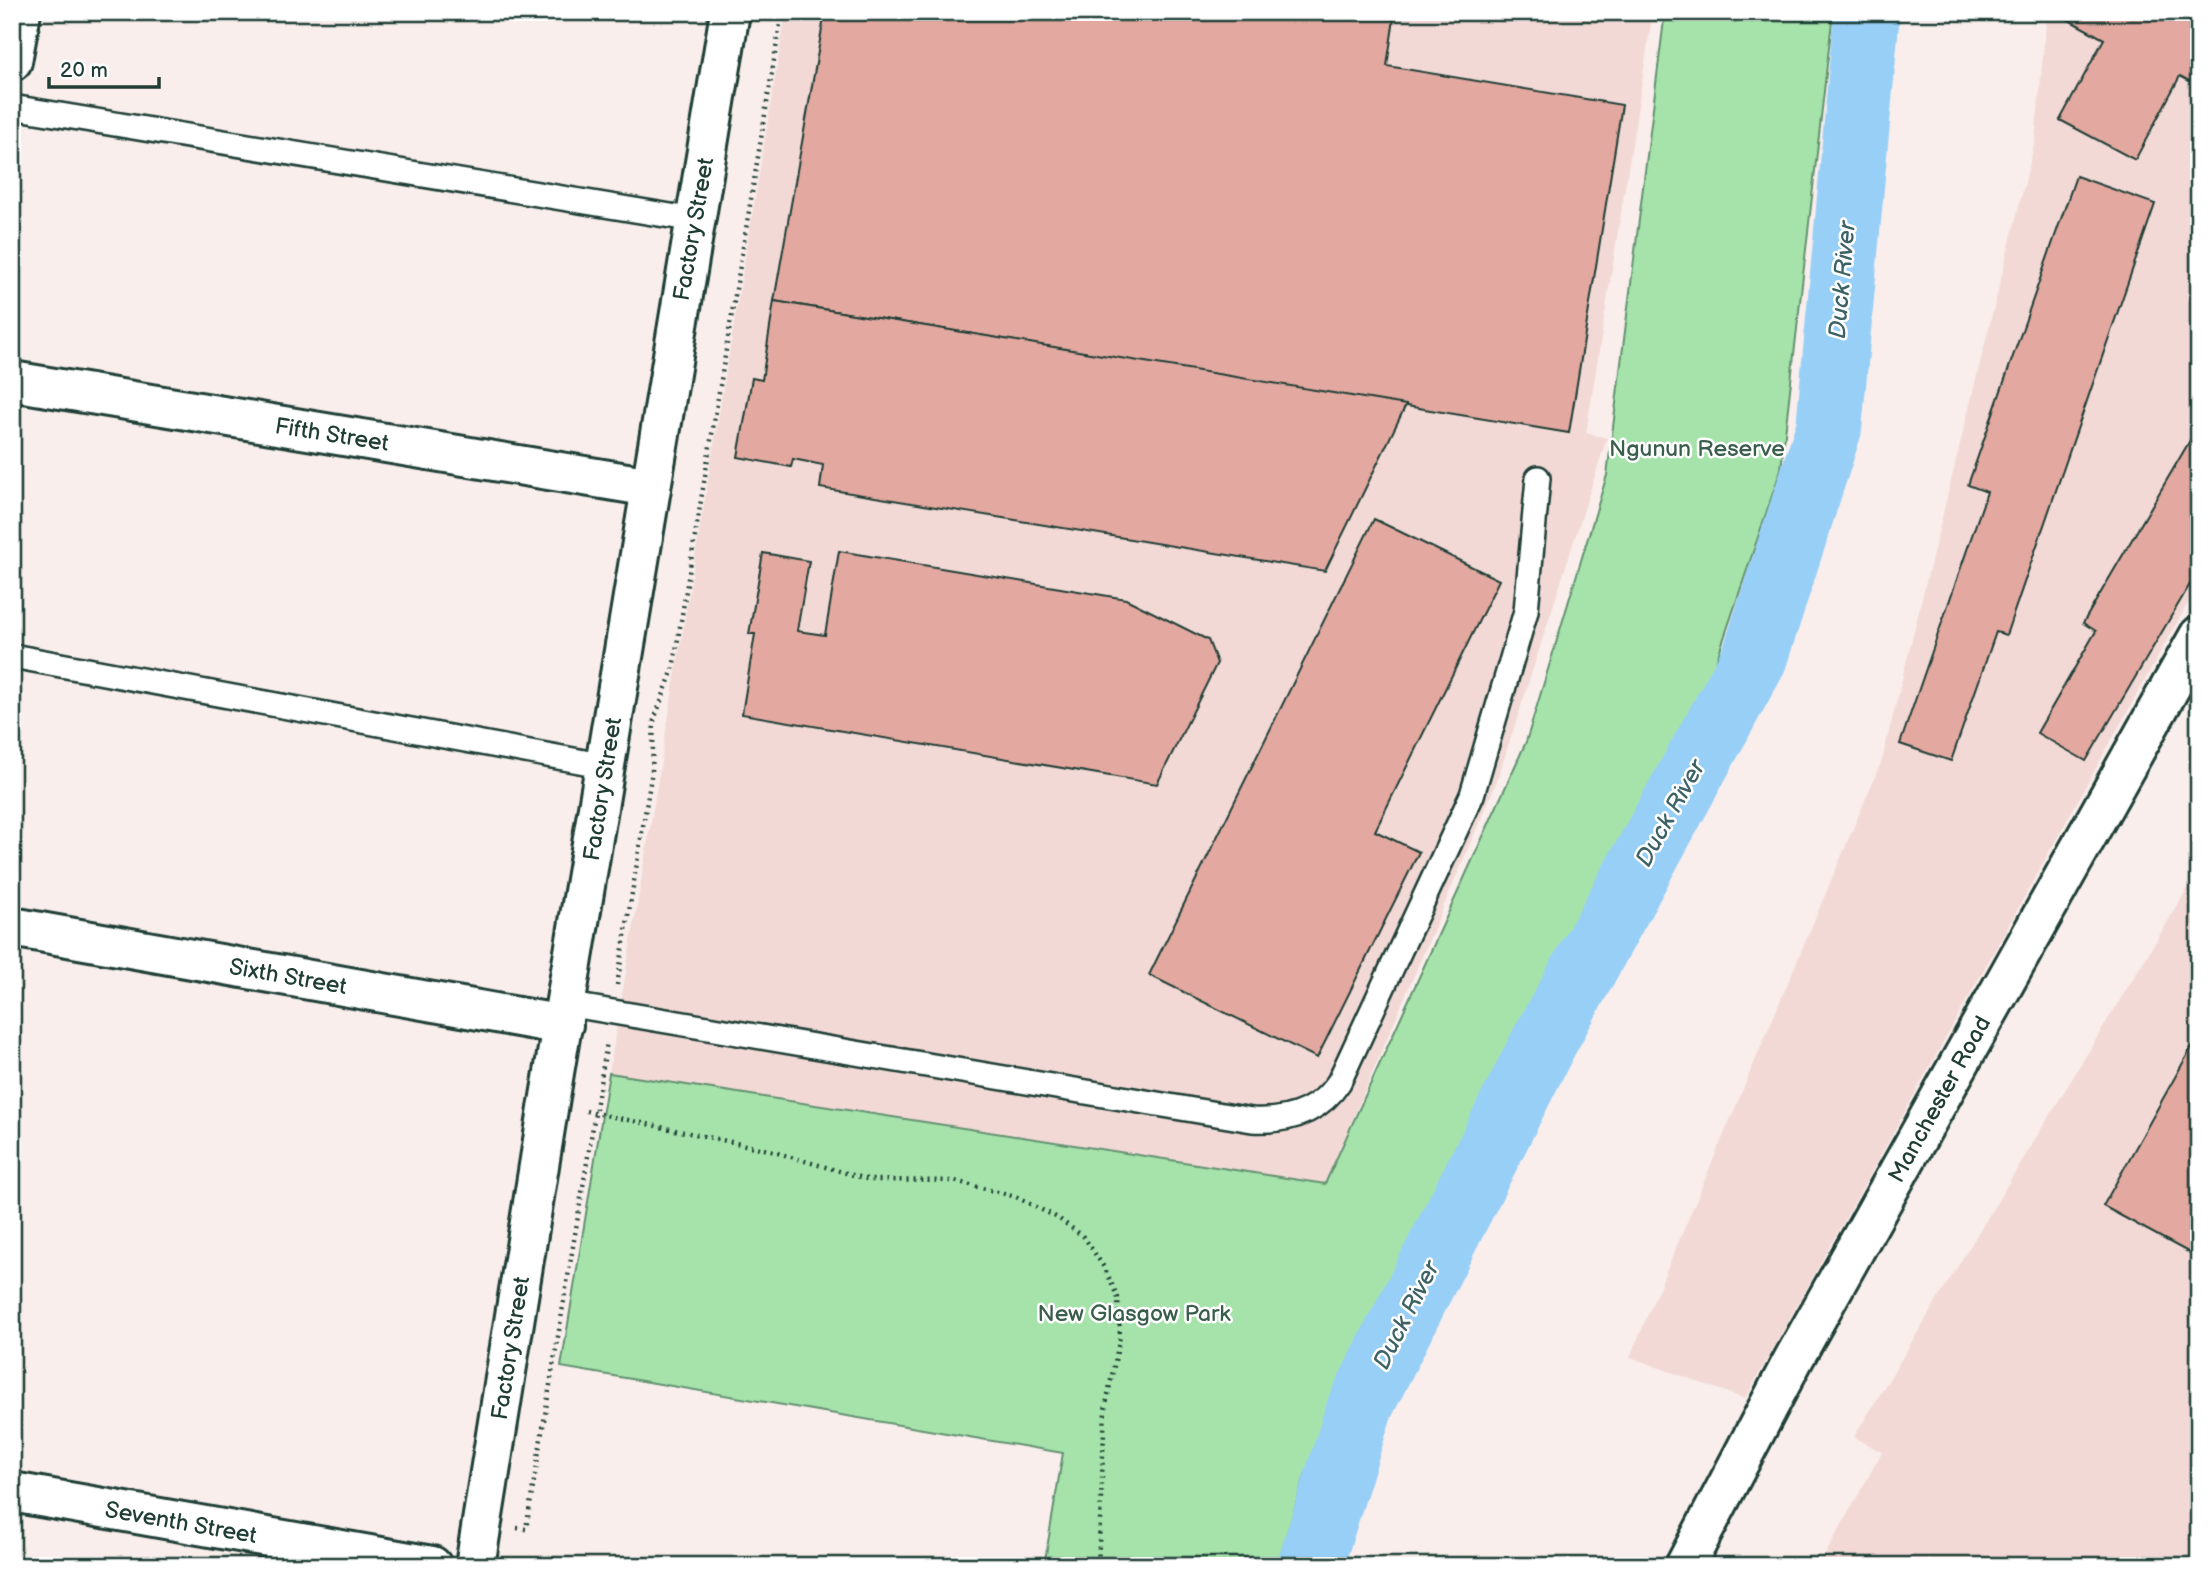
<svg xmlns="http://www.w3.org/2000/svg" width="2211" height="1578" font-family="'Balsamiq Sans',sans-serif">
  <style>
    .built { fill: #f2d9d6 }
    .green { fill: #a6e3ab; stroke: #629070; stroke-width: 2 }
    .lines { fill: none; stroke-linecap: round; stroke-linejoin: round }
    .river { stroke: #98cff7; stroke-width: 66 }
    .building { fill: #e3a9a1; stroke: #1f3d34; stroke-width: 2 }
    .service-casing { stroke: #1f3d34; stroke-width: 28 }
    .minor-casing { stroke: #1f3d34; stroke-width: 44 }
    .secondary-casing { stroke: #1f3d34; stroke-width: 44 }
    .path { stroke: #1f3d34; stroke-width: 4.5; stroke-dasharray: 2 5; stroke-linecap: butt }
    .service { stroke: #fff; stroke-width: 23 }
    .minor { stroke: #fff; stroke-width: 38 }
    .secondary { stroke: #fff; stroke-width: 38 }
    .labels { text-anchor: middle; stroke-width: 5; stroke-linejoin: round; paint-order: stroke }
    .street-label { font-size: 23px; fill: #1f3d34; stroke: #fff }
    .park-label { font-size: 23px; fill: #3a5e4c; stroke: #fff }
    .water-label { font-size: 24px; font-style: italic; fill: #3d6265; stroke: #fff }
  </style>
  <rect width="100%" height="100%" fill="#f9eeec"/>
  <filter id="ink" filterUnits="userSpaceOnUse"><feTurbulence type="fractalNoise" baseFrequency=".0143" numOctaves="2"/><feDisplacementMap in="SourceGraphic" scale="14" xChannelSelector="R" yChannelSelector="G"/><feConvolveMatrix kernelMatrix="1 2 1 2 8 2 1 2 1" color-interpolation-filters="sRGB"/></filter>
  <g filter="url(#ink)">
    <g class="built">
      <path d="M786,12H1653L1586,433L1607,438L1497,781L1325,1184L609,1073Z"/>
      <path d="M2047,12H2199V583L1745,1399L1630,1357L1882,760L2035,141Z"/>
      <path d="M2199,870V1566H1819L1882,1452L1854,1437Z"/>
    </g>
    <path class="green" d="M1665,12H1833L1781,469L1691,736L1440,1207L1305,1475L1277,1566H1044L1063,1453L561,1367L609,1073L1325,1184L1526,742L1607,475Z"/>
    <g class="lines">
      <path class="river" d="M1310,1566L1360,1407L1543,1044L1754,659L1829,428L1867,12"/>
    </g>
    <g class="building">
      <path d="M825,12H1395L1387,66L1622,105L1569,433L774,301Z"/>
      <path d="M2054,12H2199V86L2180,76L2135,160L2060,120L2104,39Z"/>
      <path d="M2076,176L2155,204L2006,635L1996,632L1951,761L1900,744L1987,492L1968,485Z"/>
      <path d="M774,301L1406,405L1325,571L820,488L823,465L793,459L791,467L738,457L752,378L762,380Z"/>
      <path d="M2199,425V569L2086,761L2037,733L2096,631L2083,623Z"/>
      <path d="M1374,519L1499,580L1375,831L1419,852L1317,1058L1149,975Z"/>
      <path d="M839,551L1126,599L1208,640L1217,663L1157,784L742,714L755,634H749L763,553L809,561L797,631L825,635Z"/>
      <path d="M2199,1034V1258L2103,1206Z"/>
    </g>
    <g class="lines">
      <g class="service-casing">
        <g id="service">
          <path d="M12,107L695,220"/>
          <path d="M12,656L606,766"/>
          <path d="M566,1004L1252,1120C1288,1122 1319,1112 1339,1082L1472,795L1526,611L1538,478"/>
        </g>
      </g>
      <g class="minor-casing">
        <g id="minor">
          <path d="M12,381L651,487"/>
          <path d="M12,927L563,1025"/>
          <path d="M12,1492L432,1566"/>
          <path d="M475,1566L549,1103L730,12"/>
          <path d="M1685,1566L1793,1360L2199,636"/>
        </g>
      </g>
      <g class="secondary-casing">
        <path id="secondary" d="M12,61L21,12"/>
      </g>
      <g class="path">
        <path d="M617,985L652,771L654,720L673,669L782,12"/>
        <path d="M586,1111L764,1149L870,1180L955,1181L1016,1197L1058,1218L1084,1237L1105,1269L1118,1298L1120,1337L1105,1409L1098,1566"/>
        <path d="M517,1528L526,1529L607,1042"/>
      </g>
      <use href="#service" class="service"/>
      <use href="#minor" class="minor"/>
      <use href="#secondary" class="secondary"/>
    </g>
  </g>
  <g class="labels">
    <g class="street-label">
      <text transform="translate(693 229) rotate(-80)" y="8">Factory Street</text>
      <text transform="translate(332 434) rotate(9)" y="8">Fifth Street</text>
      <text transform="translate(602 789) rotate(-81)" y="8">Factory Street</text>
      <text transform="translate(288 976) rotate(10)" y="8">Sixth Street</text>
      <text transform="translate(1939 1099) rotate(-61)" y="8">Manchester Road</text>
      <text transform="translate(510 1348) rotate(-81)" y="8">Factory Street</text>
      <text transform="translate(181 1522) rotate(10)" y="8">Seventh Street</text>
    </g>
    <g class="park-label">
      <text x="1697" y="456">Ngunun Reserve</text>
      <text x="1134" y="1321">New Glasgow Park</text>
    </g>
    <g class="water-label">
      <text transform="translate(1842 280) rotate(-85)" y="8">Duck River</text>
      <text transform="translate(1670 813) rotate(-61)" y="8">Duck River</text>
      <text transform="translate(1406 1315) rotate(-63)" y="8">Duck River</text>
    </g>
  </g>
  <rect width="2211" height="1578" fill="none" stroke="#fff" stroke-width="42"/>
  <rect x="21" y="21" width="2169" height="1536" fill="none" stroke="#1f3d34" stroke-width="2.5" filter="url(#ink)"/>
  <path d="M49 77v10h110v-10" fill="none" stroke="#1f3d34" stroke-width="3.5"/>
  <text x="60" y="77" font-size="21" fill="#1f3d34" stroke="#ffffff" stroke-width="5" paint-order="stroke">20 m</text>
</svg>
